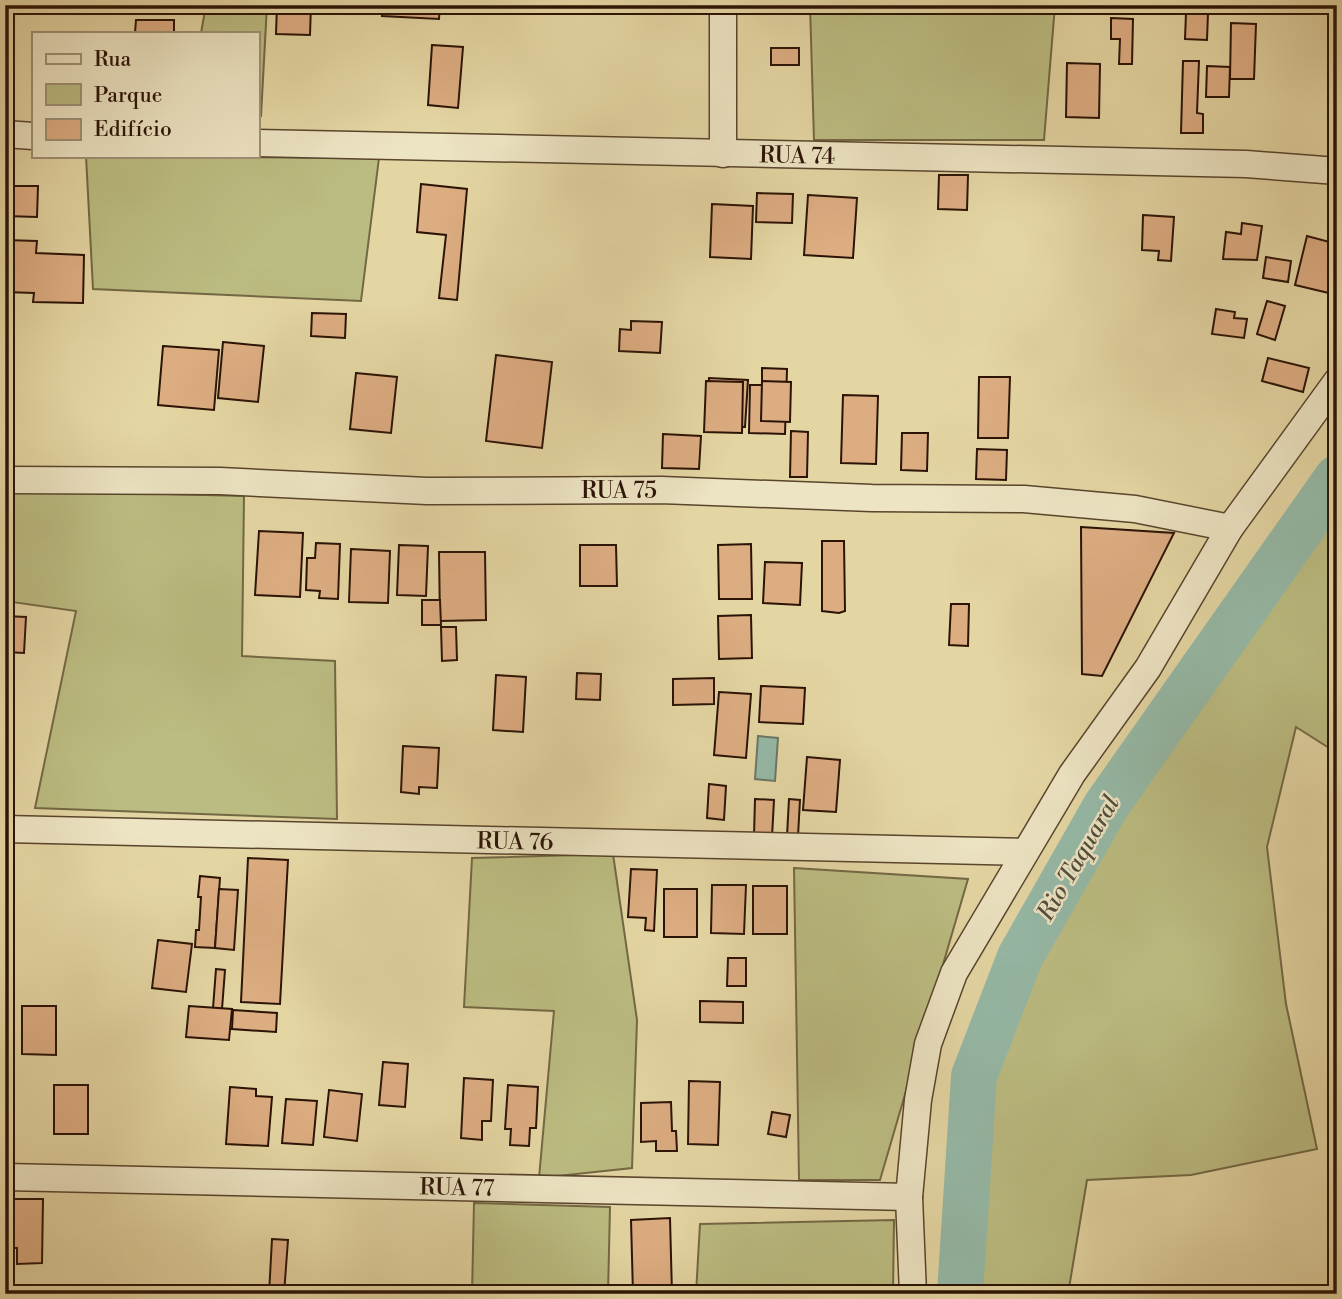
<svg xmlns="http://www.w3.org/2000/svg" width="1342" height="1299" font-family="'Libre Bodoni',serif">
  <style>
    .green { fill: #bbbc81; stroke: #736844; stroke-width: 2 }
    .water { fill: #95b9a7; stroke: #6b7767; stroke-width: 2 }
    .lines { fill: none; stroke-linecap: round; stroke-linejoin: round }
    .river { stroke: #95b9a7; stroke-width: 46 }
    .building { fill: #ddad82; stroke: #2b1306; stroke-width: 2 }
    .minor-casing { stroke: #59442d; stroke-width: 29 }
    .minor { stroke: #ede4c3; stroke-width: 26 }
    .labels { text-anchor: middle; stroke-width: 5; stroke-linejoin: round; paint-order: stroke }
    .street-label { font-size: 23px; fill: #2b1306; stroke: #ede4c3 }
    .water-label { font-size: 24px; font-style: italic; fill: #504d3e; stroke: #ede4c3 }
  </style>
  <rect width="100%" height="100%" fill="#e4d6a3"/>
  <filter id="stains"><feTurbulence type="fractalNoise" baseFrequency=".00286" numOctaves="4"/><feColorMatrix values="0 0 0 0 .2 0 0 0 0 .09 0 0 0 0 .02 0 0 0 .5 -.17"/></filter>
  <radialGradient id="worn" r=".72"><stop offset=".6" stop-color="#630" stop-opacity="0"/><stop offset="1" stop-color="#630" stop-opacity=".3"/></radialGradient>
  <g class="green">
    <path d="M206,5H267L261,116H257V33H201Z"/>
    <path d="M810,5H1055L1044,140H814Z"/>
    <path d="M86,156L379,158L361,301L93,289Z"/>
    <path d="M5,490L244,496L242,656L335,661L337,819L35,808L76,611L5,601Z"/>
    <path d="M1337,495V753L1296,727L1267,847L1286,1004L1317,1149L1191,1175L1087,1180L1068,1294H975L974,1267L988,1079L1027,954Z"/>
    <path d="M613,854L637,1020L632,1168L539,1178L554,1011L464,1007L472,858Z"/>
    <path d="M794,868L968,879L880,1180H799Z"/>
    <path d="M474,1203L610,1207L608,1294H472Z"/>
    <path d="M894,1220L893,1294H696L700,1224Z"/>
  </g>
  <path class="water" d="M758,736L778,738L775,781L755,779Z"/>
  <g class="lines">
    <path class="river" d="M960,1294L974,1076L1020,957L1106,806L1337,478"/>
  </g>
  <g class="building">
    <path d="M277,5H311L310,35L276,34Z"/>
    <path d="M383,5H440L439,19L382,16Z"/>
    <path d="M1186,13H1208L1207,40L1185,39Z"/>
    <path d="M1111,18L1133,19L1132,64H1119L1120,39H1111Z"/>
    <path d="M136,20H174V33H135Z"/>
    <path d="M1231,23L1256,24L1254,79H1230Z"/>
    <path d="M432,45L463,47L458,108L428,105Z"/>
    <rect x="771" y="48" width="28" height="17"/>
    <path d="M1183,61H1199L1197,113L1203,114V133H1181Z"/>
    <path d="M1067,63L1100,64L1099,118L1066,117Z"/>
    <path d="M1207,66L1230,67L1229,97H1206Z"/>
    <path d="M939,175H968L967,210L938,209Z"/>
    <path d="M421,184L467,189L457,300L439,298L446,235L417,232Z"/>
    <path d="M5,186H38L37,217L5,216Z"/>
    <path d="M757,193L793,194L792,223L756,222Z"/>
    <path d="M808,195L857,198L853,258L804,255Z"/>
    <path d="M712,204L753,206L751,259L710,257Z"/>
    <path d="M1143,215L1174,217L1171,261L1158,260L1159,251L1142,250Z"/>
    <path d="M1242,223L1262,226L1257,260L1223,259L1226,232L1241,234Z"/>
    <path d="M1307,236L1337,244V277L1333,294L1295,285Z"/>
    <path d="M5,240L37,241L36,253L84,255L83,303L33,302L34,293L5,292Z"/>
    <path d="M1266,257L1291,261L1288,282L1263,278Z"/>
    <path d="M1267,301L1285,306L1275,340L1257,334Z"/>
    <path d="M1216,309L1235,312L1234,318L1247,319L1244,338L1212,334Z"/>
    <path d="M312,313L346,314L345,338L311,336Z"/>
    <path d="M631,321L662,322L660,353L619,351L620,329L631,330Z"/>
    <path d="M223,342L264,346L258,402L218,398Z"/>
    <path d="M163,346L219,350L214,410L158,405Z"/>
    <path d="M496,355L552,362L542,448L486,441Z"/>
    <path d="M1268,358L1309,368L1303,392L1262,381Z"/>
    <path d="M762,368L787,369L785,434L749,433L750,385H762Z"/>
    <path d="M356,373L397,377L391,433L350,429Z"/>
    <path d="M979,377H1010L1008,438H978Z"/>
    <path d="M709,378L748,380L745,427L706,425Z"/>
    <path d="M706,381L743,382L742,433L704,432Z"/>
    <path d="M762,381L791,382L790,422L761,421Z"/>
    <path d="M843,395L878,396L876,464L841,463Z"/>
    <path d="M791,431L808,432L807,477H790Z"/>
    <path d="M902,433H928L927,471L901,470Z"/>
    <path d="M663,434L701,436L699,469L662,468Z"/>
    <path d="M977,449L1007,450L1006,480L976,479Z"/>
    <path d="M1081,527L1174,533L1102,676L1082,674Z"/>
    <path d="M259,531L303,533L300,597L255,595Z"/>
    <path d="M822,541H844L845,611L839,613L822,611Z"/>
    <path d="M316,543L340,544L338,599L319,598L320,591L306,590L307,558H315Z"/>
    <path d="M751,544L752,599H719L718,545Z"/>
    <path d="M399,545L428,546L426,596L397,595Z"/>
    <path d="M580,545H616L617,586H580Z"/>
    <path d="M351,549L390,551L388,603L349,602Z"/>
    <path d="M439,552H485L486,620L440,621Z"/>
    <path d="M765,562L802,563L800,605L763,603Z"/>
    <path d="M422,600H440L441,625H422Z"/>
    <path d="M951,604H969L968,646L949,645Z"/>
    <path d="M751,615L752,658L719,659L718,616Z"/>
    <path d="M5,616L26,617L24,653L5,652Z"/>
    <path d="M441,627H456L457,660L442,661Z"/>
    <path d="M577,673L601,674L600,700L576,699Z"/>
    <path d="M496,675L526,677L523,732L493,730Z"/>
    <path d="M714,678V704L673,705V679Z"/>
    <path d="M761,686L805,688L803,724L759,722Z"/>
    <path d="M719,692L751,694L746,758L714,755Z"/>
    <path d="M403,746L439,748L437,788L419,787V794L401,792Z"/>
    <path d="M807,757L840,760L836,812L803,810Z"/>
    <path d="M709,784L726,786L724,820L707,818Z"/>
    <path d="M755,799L774,800L772,837L754,836Z"/>
    <path d="M789,799L800,800L798,836H787Z"/>
    <path d="M248,858L288,860L280,1004L241,1002Z"/>
    <path d="M631,869L657,870L654,931L645,930L646,918L628,917Z"/>
    <path d="M200,876L220,878L215,948L195,947L196,930H199L201,897H198Z"/>
    <path d="M712,885H746L744,934L711,933Z"/>
    <rect x="753" y="886" width="34" height="48"/>
    <path d="M219,889L238,890L234,950L215,948Z"/>
    <rect x="664" y="889" width="33" height="48"/>
    <path d="M158,940L192,944L186,992L152,988Z"/>
    <path d="M728,958H746V986H727Z"/>
    <path d="M216,969L225,970L222,1009L213,1008Z"/>
    <path d="M700,1001L743,1002V1023L700,1022Z"/>
    <path d="M22,1006H56V1055L22,1054Z"/>
    <path d="M189,1006L232,1009L229,1040L186,1037Z"/>
    <path d="M233,1010L277,1013L276,1032L232,1029Z"/>
    <path d="M383,1062L408,1064L405,1107L379,1105Z"/>
    <path d="M464,1078L493,1080L491,1121H482V1140L461,1138Z"/>
    <path d="M689,1081L720,1082L718,1145L688,1144Z"/>
    <rect x="54" y="1085" width="34" height="49"/>
    <path d="M508,1085L538,1087L536,1128H530L529,1146L510,1145L511,1129H505Z"/>
    <path d="M230,1087L256,1089V1096L272,1097L268,1146L226,1144Z"/>
    <path d="M329,1090L362,1094L357,1141L324,1137Z"/>
    <path d="M286,1099L317,1101L313,1145L282,1143Z"/>
    <path d="M671,1102L672,1131H676L677,1151H656V1141L641,1142V1103Z"/>
    <path d="M772,1112L790,1115L786,1137L768,1134Z"/>
    <path d="M7,1199H43L42,1263L17,1264V1248H5Z"/>
    <path d="M670,1218L672,1294H633L631,1220Z"/>
    <path d="M272,1239L288,1240L284,1294H269Z"/>
  </g>
  <g class="lines">
    <g class="minor-casing">
      <g id="minor">
        <path d="M5,134L33,136"/>
        <path d="M257,143L1246,164L1337,171"/>
        <path d="M723,154V5"/>
        <path d="M5,480L220,481L427,491L661,490L872,498L1024,499L1135,509L1230,528"/>
        <path d="M5,829L1025,852"/>
        <path d="M5,1177L909,1197"/>
        <path d="M913,1294L909,1197L918,1100L928,1044L954,973L1072,774L1148,668L1230,528L1337,381"/>
      </g>
    </g>
    <use href="#minor" class="minor"/>
  </g>
  <g class="labels">
    <g class="street-label">
      <text transform="translate(797 155) rotate(1)" y="8">RUA 74</text>
      <text x="619" y="498">RUA 75</text>
      <text transform="translate(515 841) rotate(1)" y="8">RUA 76</text>
      <text transform="translate(457 1187) rotate(1)" y="8">RUA 77</text>
    </g>
    <g class="water-label">
      <text transform="translate(1078 858) rotate(-60)" y="8">Rio Taquaral</text>
    </g>
  </g>
  <rect width="1342" height="1299" fill="none" stroke="#e4d6a3" stroke-width="28"/>
  <rect x="7" y="7" width="1328" height="1285" fill="none" stroke="#2b1306" stroke-width="3.5"/>
  <rect x="14" y="14" width="1314" height="1271" fill="none" stroke="#2b1306" stroke-width="2"/>
  <rect x="32" y="32" width="228" height="126" fill="#ede4c3" stroke="#9f9077" stroke-width="2"/>
  <rect x="46" y="54" width="35" height="10" fill="#ede4c3" stroke="#9f9077" stroke-width="2"/>
  <text x="94" y="66" font-size="21" fill="#2b1306">Rua</text>
  <rect x="46" y="84" width="35" height="21" fill="#bbbc81" stroke="#9f9077" stroke-width="2"/>
  <text x="94" y="102" font-size="21" fill="#2b1306">Parque</text>
  <rect x="46" y="119" width="35" height="21" fill="#ddad82" stroke="#9f9077" stroke-width="2"/>
  <text x="94" y="136" font-size="21" fill="#2b1306">Edifício</text>
  <rect width="100%" height="100%" filter="url(#stains)"/>
  <rect width="100%" height="100%" fill="url(#worn)"/>
</svg>
